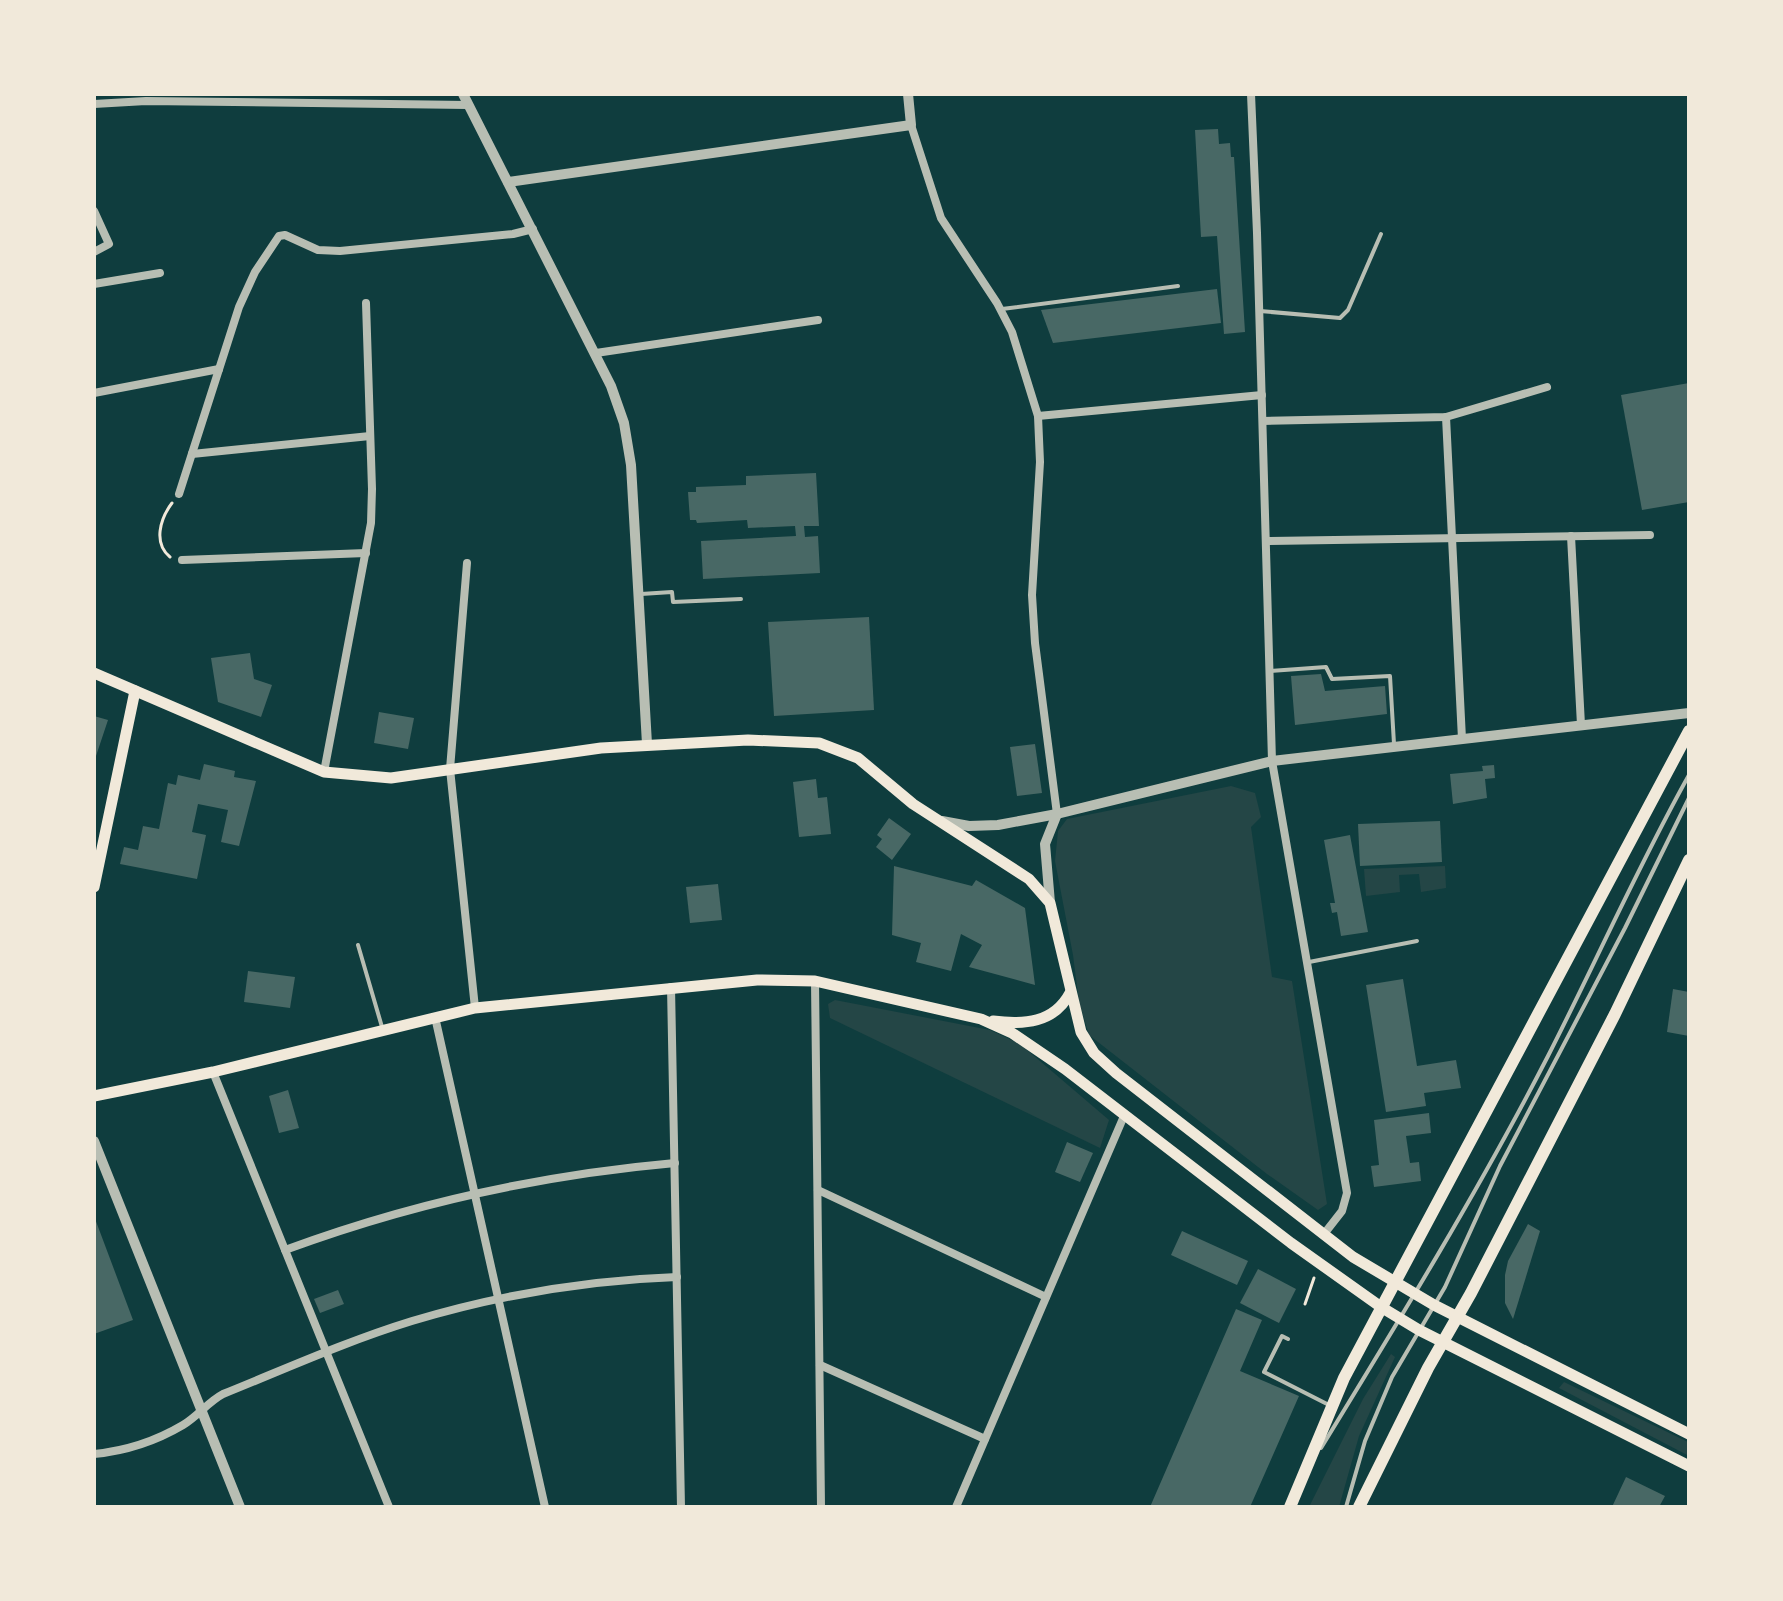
<svg xmlns="http://www.w3.org/2000/svg" width="1783" height="1601" font-family="'IBM Plex Serif',serif">
  <style>
    .green { fill: #244646 }
    .building { fill: #486865 }
    .lines { fill: none; stroke-linecap: round; stroke-linejoin: round }
    .path { stroke: #f1e9da; stroke-width: 3 }
    .service { stroke: #b8beb3; stroke-width: 4 }
    .minor { stroke: #b8beb3; stroke-width: 8 }
    .tertiary { stroke: #b8beb3; stroke-width: 10 }
    .secondary { stroke: #f1e9da; stroke-width: 11 }
    .primary { stroke: #f1e9da; stroke-width: 12 }
  </style>
  <rect width="100%" height="100%" fill="#0f3d3e"/>
  <g class="green">
    <path d="M1231,786L1255,793L1261,817L1251,827L1272,977L1292,981L1327,1204L1318,1210L1267,1174L1089,1035L1079,1002L1073,955L1055,861L1058,831L1067,819Z"/>
    <path d="M1445,866L1446,888L1421,892L1419,874L1399,875L1400,892L1366,896L1364,869Z"/>
    <path d="M835,1000L990,1030L1020,1044L1109,1120L1100,1148L830,1018L828,1004Z"/>
    <path d="M1391,1354L1395,1357L1359,1436L1339,1507H1309L1363,1399Z"/>
    <path d="M1564,1382L1688,1442L1689,1456L1559,1388Z"/>
  </g>
  <g class="building">
    <path d="M1218,129L1219,144L1230,143L1231,157H1234L1245,332L1224,334L1217,236L1201,237L1195,130Z"/>
    <path d="M1217,289L1221,323L1053,343L1041,310Z"/>
    <path d="M1689,383V502L1642,510L1621,395Z"/>
    <path d="M816,473L819,526H804L805,537L818,536L820,573L703,579L701,541L796,536L795,526L748,528L747,520L697,523L696,520H690L688,492H696V487L746,485V476Z"/>
    <path d="M869,617L874,710L774,716L768,622Z"/>
    <path d="M250,653L254,679L272,685L261,717L218,702L211,658Z"/>
    <path d="M1321,674L1325,691L1385,686L1387,714L1295,725L1291,676Z"/>
    <path d="M379,712L414,718L408,749L374,743Z"/>
    <path d="M94,716L108,720L95,759H94Z"/>
    <path d="M1035,744L1042,793L1017,796L1010,747Z"/>
    <path d="M204,764L235,771L234,777L256,781L239,846L221,842L228,810L198,804L192,832L206,835L197,879L120,864L124,847L138,850L143,826L159,829L168,783L176,785L178,775L200,780Z"/>
    <path d="M1494,765L1495,778L1485,779L1487,798L1453,804L1450,774L1483,771L1482,766Z"/>
    <path d="M816,779L818,798L827,797L831,834L799,837L793,782Z"/>
    <path d="M889,818L911,834L892,860L876,847L882,839L877,835Z"/>
    <path d="M1440,821L1442,862L1360,866L1358,824Z"/>
    <path d="M1350,835L1368,932L1341,936L1337,912L1332,913L1330,903H1335L1324,840Z"/>
    <path d="M894,866L972,886L976,880L1025,908L1035,985L969,967L982,945L961,934L951,971L916,962L921,943L892,935Z"/>
    <path d="M718,884L722,920L690,923L686,887Z"/>
    <path d="M248,971L295,977L290,1008L244,1002Z"/>
    <path d="M1403,979L1417,1066L1456,1060L1461,1088L1424,1093L1426,1106L1386,1112L1366,985Z"/>
    <path d="M1673,989L1689,992V1036L1667,1032Z"/>
    <path d="M288,1090L299,1128L279,1133L269,1096Z"/>
    <path d="M1429,1113L1431,1133L1406,1136L1410,1163L1419,1162L1421,1181L1374,1187L1371,1166L1379,1165L1374,1120Z"/>
    <path d="M1067,1142L1093,1153L1080,1182L1055,1172Z"/>
    <path d="M94,1216L133,1320L94,1334Z"/>
    <path d="M1528,1224L1540,1231L1513,1319L1505,1303V1275L1508,1261Z"/>
    <path d="M1182,1231L1248,1261L1237,1285L1171,1255Z"/>
    <path d="M1258,1269L1296,1289L1279,1323L1240,1303Z"/>
    <path d="M338,1290L344,1304L320,1313L314,1299Z"/>
    <path d="M1236,1309L1262,1320L1240,1371L1299,1396L1250,1507H1150Z"/>
    <path d="M1626,1477L1665,1496L1659,1507H1612Z"/>
  </g>
  <g class="lines">
    <g class="path">
      <path d="M170,557C153,543 160,519 172,503"/>
      <path d="M1305,1304L1314,1278"/>
    </g>
    <g class="service">
      <path d="M1002,309L1178,286"/>
      <path d="M1260,311L1340,318L1348,310L1381,234"/>
      <path d="M641,594L672,592L673,602L741,599"/>
      <path d="M1270,671L1326,667L1332,679L1390,676L1394,744"/>
      <path d="M358,945L382,1027"/>
      <path d="M1309,962L1417,941"/>
      <path d="M1288,1339L1282,1336L1264,1372L1329,1405"/>
      <path d="M1321,1448C1400,1319 1479,1190 1548,1056C1596,962 1638,866 1689,775"/>
      <path d="M1346,1507L1365,1441L1392,1377L1445,1287L1500,1166L1625,928L1689,798"/>
    </g>
    <g class="minor">
      <path d="M1251,94L1257,233L1272,761L1347,1193L1342,1211L1324,1234"/>
      <path d="M94,104L146,101L468,105"/>
      <path d="M911,125L941,218L997,303L1012,332L1038,416L1040,462L1032,595L1035,643L1057,814"/>
      <path d="M94,211L109,244L94,252"/>
      <path d="M94,284L160,273"/>
      <path d="M596,353L818,320"/>
      <path d="M94,393L219,369"/>
      <path d="M1038,416L1262,395"/>
      <path d="M1446,417L1462,739"/>
      <path d="M1263,421L1446,417L1547,387"/>
      <path d="M192,454L370,436"/>
      <path d="M179,494L239,307L255,272L279,236L285,235L318,250L340,251L513,234L533,229"/>
      <path d="M1571,536L1581,725"/>
      <path d="M1266,541L1650,535"/>
      <path d="M182,560L366,553"/>
      <path d="M467,563L450,769L475,1008"/>
      <path d="M324,772L371,523L372,489L366,303"/>
      <path d="M815,981L821,1507"/>
      <path d="M671,987L681,1507"/>
      <path d="M435,1017L545,1507"/>
      <path d="M213,1072L389,1507"/>
      <path d="M818,1190L1046,1297"/>
      <path d="M285,1250C412,1203 540,1175 675,1163"/>
      <path d="M820,1365L985,1439"/>
      <path d="M94,1454C125,1451 156,1441 183,1425C198,1416 208,1402 223,1394C285,1369 347,1341 412,1321C499,1295 586,1280 677,1277"/>
      <path d="M956,1507L1124,1116"/>
    </g>
    <g class="tertiary">
      <path d="M463,94L611,386L624,423L631,465L647,744"/>
      <path d="M508,182L911,125L908,94"/>
      <path d="M942,821L969,826L998,825L1057,814L1272,761L1689,713"/>
      <path d="M1050,903L1045,844L1057,814"/>
      <path d="M94,1141L240,1507"/>
    </g>
    <g class="secondary">
      <path d="M94,673L324,772L391,778L601,748L748,740L819,743L858,758L913,804L1029,879L1050,903L1081,1032L1094,1053L1116,1073L1353,1257L1434,1305L1689,1434"/>
      <path d="M94,887L135,691"/>
      <path d="M993,1021C1024,1025 1054,1023 1070,993"/>
      <path d="M94,1096L213,1072L475,1008L757,980L815,981L981,1019L1012,1033L1065,1069L1291,1243L1381,1307L1419,1330L1689,1466"/>
    </g>
    <g class="primary">
      <path d="M1290,1507L1344,1378L1689,731"/>
      <path d="M1359,1507L1428,1368L1471,1293L1615,1014L1689,860"/>
    </g>
  </g>
  <rect width="1783" height="1601" fill="none" stroke="#f1e9da" stroke-width="192"/>
</svg>
